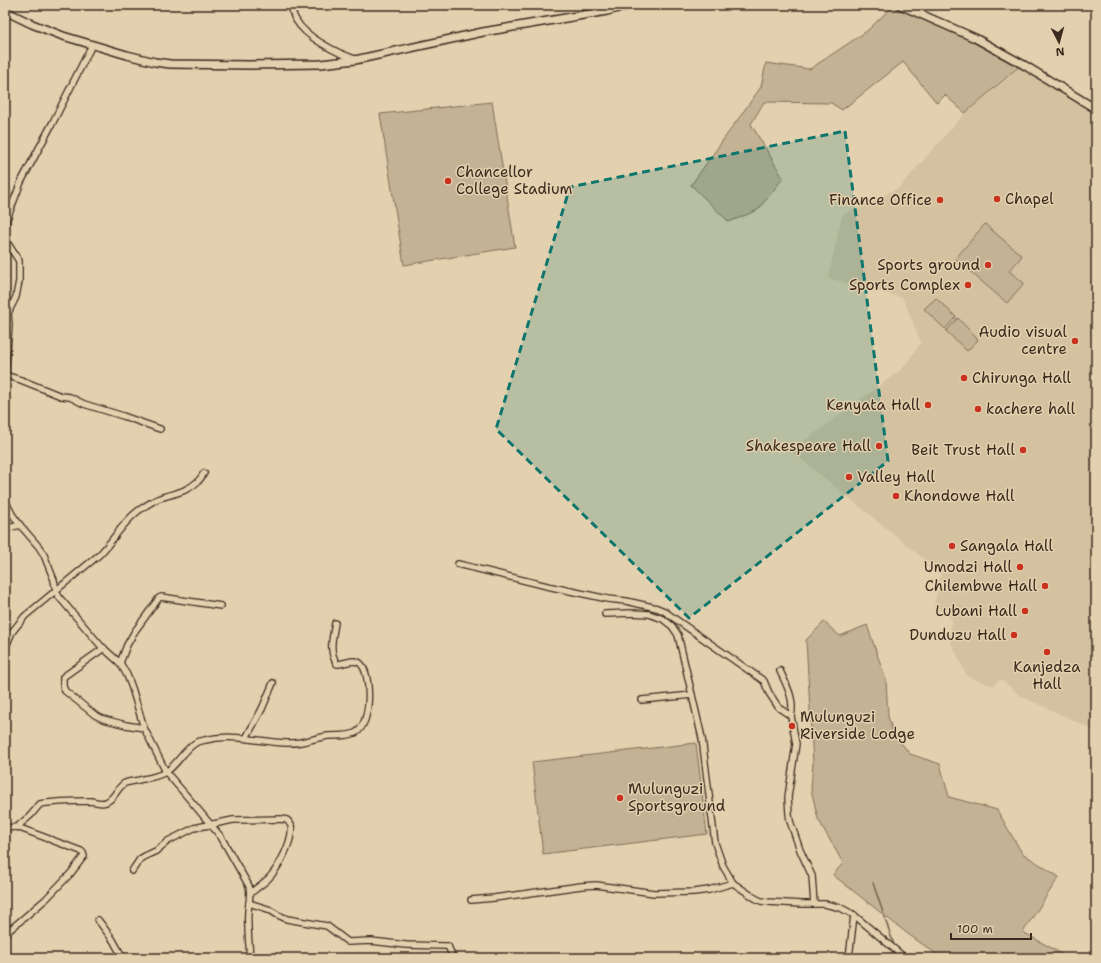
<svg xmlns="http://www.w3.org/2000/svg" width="1101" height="963" font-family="'Shantell Sans',sans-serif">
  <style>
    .built { fill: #d3c1a0 }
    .green { fill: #c4b294; stroke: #806e59 }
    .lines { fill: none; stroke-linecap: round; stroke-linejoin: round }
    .stream { stroke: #756450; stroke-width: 1.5 }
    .minor-casing { stroke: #3b2a1e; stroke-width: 8 }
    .tertiary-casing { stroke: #3b2a1e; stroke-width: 10 }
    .minor { stroke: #e2d0ae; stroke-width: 5.5 }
    .tertiary { stroke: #e2d0ae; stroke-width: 7 }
    .marked { fill: #0f766e; fill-opacity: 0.2; stroke: #0f766e; stroke-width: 3; stroke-dasharray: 8 5; stroke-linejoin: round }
    .poi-dot { fill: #c8321e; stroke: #e2d0ae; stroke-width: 1.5 }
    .labels { text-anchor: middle; stroke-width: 3; stroke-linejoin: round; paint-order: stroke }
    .poi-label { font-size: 15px; fill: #3b2a1e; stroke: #e2d0ae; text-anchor: end }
  </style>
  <rect width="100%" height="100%" fill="#e2d0ae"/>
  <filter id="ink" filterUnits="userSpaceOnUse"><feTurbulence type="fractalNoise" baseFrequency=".025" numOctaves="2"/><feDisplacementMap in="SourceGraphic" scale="8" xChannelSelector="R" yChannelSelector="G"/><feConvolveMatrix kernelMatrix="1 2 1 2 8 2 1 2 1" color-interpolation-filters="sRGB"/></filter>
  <g filter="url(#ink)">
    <path class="built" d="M1022,66L1096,109V731L1021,696L1000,679L993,686L967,676L950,640L952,619L934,606L941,575L929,563L791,451L902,369L921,343L903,298L828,278L842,215L899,188L965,113Z"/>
    <g class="green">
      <path d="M894,5L975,39L1021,65L965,113L945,95L937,103L903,62L842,110L831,103L764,102L751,124L783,178L758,210L729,222L691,185L761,87L766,63L810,69L867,31Z"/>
      <path d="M492,102L515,247L404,265L380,114Z"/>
      <path d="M985,224L1022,256L1009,271L1024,283L1007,303L955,259Z"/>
      <path d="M936,298L956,317L945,329L924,309Z"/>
      <path d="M958,318L978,340L967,351L946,331Z"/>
      <path d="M824,622L840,636L867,625L886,680L888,716L893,733L910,754L940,764L949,797L997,810L1022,853L1059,877L1023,932L1069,958H942L908,934L833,875L843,863L818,819L811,789L813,763L806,640Z"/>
      <path d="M696,743L707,834L543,854L532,762Z"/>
    </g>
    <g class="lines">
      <path class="stream" d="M873,883L894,945"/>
      <g class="minor-casing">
        <g id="minor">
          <path d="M292,5C292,10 293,16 296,20C305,37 337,53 355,59"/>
          <path d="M5,224L21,182L52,124L92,45"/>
          <path d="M5,239L19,261V281L16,297L8,313L9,325L5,376"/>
          <path d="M5,375L21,380L61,396L70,397L84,404L123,416L160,429"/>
          <path d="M5,500L12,514L20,525L39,547L44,555L54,580L56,591L59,597L101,646L120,663L127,675L132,688L144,728L166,772L191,801L221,837L249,886C251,895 249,902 248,911C247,926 249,942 250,958"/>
          <path d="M5,529L20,525"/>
          <path d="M458,564L547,586L608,599L626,601L657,608L664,611L678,621L764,681L769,693L779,708L791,716L796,744L788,797L789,814L790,821L800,850L812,876L814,904"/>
          <path d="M605,614L632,613L649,614L663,619L672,626L678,635L692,695"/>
          <path d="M104,648L63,677V686L65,691L95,715L103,719L126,725L144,728"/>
          <path d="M5,649L12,632L25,616L99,555C114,540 122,523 138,511C145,506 152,501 160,498C172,494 187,492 197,482C200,480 202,476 204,473"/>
          <path d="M120,663L127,645L135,631L159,598L161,597L221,606"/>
          <path d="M780,671C787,686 795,700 791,716"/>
          <path d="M642,700L692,695L702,738L715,843L723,866L733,883L755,898L761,901L767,902L802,904H825L841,908L854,915L905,958"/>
          <path d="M246,738L262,709L273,683"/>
          <path d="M5,828L17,827L31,815L40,804C57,801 74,801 91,801C96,802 101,804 106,802C115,799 117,787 125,783C131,781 137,781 143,779C150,778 160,775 166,772C178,764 184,749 197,742C199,741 203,741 205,740C233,733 259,742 287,743C301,744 314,738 328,736C337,735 347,737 355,733C372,726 372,673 360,663C354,658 344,664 337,664C328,651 333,636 335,623"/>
          <path d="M132,871L140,859L145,856L156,851L168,841L194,828L233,820L281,819L287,820C288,820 290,825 291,825C294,840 278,869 268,879C263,884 256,888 251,893"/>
          <path d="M471,900L494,898L581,886L596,885L654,893L694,892L709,890L733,883"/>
          <path d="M249,903L268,909L278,915L287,919L327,926L348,942L371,941L406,945L444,946H448L453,958"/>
          <path d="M98,920L113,940L123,958"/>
          <path d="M5,934L46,899L71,873L84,856L83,853L81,851L17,827"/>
          <path d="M849,958L854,915"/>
        </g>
      </g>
      <g class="tertiary-casing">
        <g id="tertiary">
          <path d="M900,5L975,38L1024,65L1096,109"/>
          <path d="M5,11L32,24L63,36L127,55L155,62L170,64L249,65L321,64L355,60L483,32L607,11L630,5"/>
        </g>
      </g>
      <use href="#minor" class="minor"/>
      <use href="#tertiary" class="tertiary"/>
    </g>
  </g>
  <path class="marked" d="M845,131L888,461L689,618L496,429L570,187Z"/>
  <g class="poi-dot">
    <circle cx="448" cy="181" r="4"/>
    <circle cx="997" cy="199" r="4"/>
    <circle cx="940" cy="200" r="4"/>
    <circle cx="988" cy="265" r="4"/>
    <circle cx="968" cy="285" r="4"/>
    <circle cx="1075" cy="341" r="4"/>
    <circle cx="964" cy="378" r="4"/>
    <circle cx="928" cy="405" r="4"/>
    <circle cx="978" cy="409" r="4"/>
    <circle cx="879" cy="446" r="4"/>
    <circle cx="1023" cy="450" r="4"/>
    <circle cx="849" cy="477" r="4"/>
    <circle cx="896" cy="496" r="4"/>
    <circle cx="952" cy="546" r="4"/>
    <circle cx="1020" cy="567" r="4"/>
    <circle cx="1045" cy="586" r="4"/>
    <circle cx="1025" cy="611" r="4"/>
    <circle cx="1014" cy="635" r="4"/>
    <circle cx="1047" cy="652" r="4"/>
    <circle cx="792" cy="726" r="4"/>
    <circle cx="620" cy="798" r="4"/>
  </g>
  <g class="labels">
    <g class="poi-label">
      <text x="456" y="177" text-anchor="start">Chancellor<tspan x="456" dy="17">College Stadium</tspan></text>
      <text x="1005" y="204" text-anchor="start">Chapel</text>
      <text x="932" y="205">Finance Office</text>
      <text x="980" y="270">Sports ground</text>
      <text x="960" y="290">Sports Complex</text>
      <text x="1067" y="337">Audio visual<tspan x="1067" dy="17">centre</tspan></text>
      <text x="972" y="383" text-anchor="start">Chirunga Hall</text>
      <text x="920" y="410">Kenyata Hall</text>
      <text x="986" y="414" text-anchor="start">kachere hall</text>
      <text x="871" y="451">Shakespeare Hall</text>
      <text x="1015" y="455">Beit Trust Hall</text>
      <text x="857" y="482" text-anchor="start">Valley Hall</text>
      <text x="904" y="501" text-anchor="start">Khondowe Hall</text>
      <text x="960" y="551" text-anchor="start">Sangala Hall</text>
      <text x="1012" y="572">Umodzi Hall</text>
      <text x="1037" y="591">Chilembwe Hall</text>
      <text x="1017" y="616">Lubani Hall</text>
      <text x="1006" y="640">Dunduzu Hall</text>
      <text x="1047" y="672" text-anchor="middle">Kanjedza<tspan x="1047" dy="17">Hall</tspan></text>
      <text x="800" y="722" text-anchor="start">Mulunguzi<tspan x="800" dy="17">Riverside Lodge</tspan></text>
      <text x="628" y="794" text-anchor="start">Mulunguzi<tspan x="628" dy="17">Sportsground</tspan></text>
    </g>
  </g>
  <rect width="1101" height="963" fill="none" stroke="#e2d0ae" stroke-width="20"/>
  <rect x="10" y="10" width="1081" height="943" fill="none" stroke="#3b2a1e" stroke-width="1.5" filter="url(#ink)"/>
  <g transform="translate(1059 42) rotate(174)" stroke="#e2d0ae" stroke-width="3" paint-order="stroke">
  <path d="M0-3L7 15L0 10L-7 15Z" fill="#3b2a1e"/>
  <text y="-6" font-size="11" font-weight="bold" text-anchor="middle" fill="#3b2a1e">N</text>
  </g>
  <path d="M951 933v6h80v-6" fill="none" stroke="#3b2a1e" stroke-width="2"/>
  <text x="957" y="933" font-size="12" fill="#3b2a1e" stroke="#e2d0ae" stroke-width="3" paint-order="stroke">100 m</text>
</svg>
